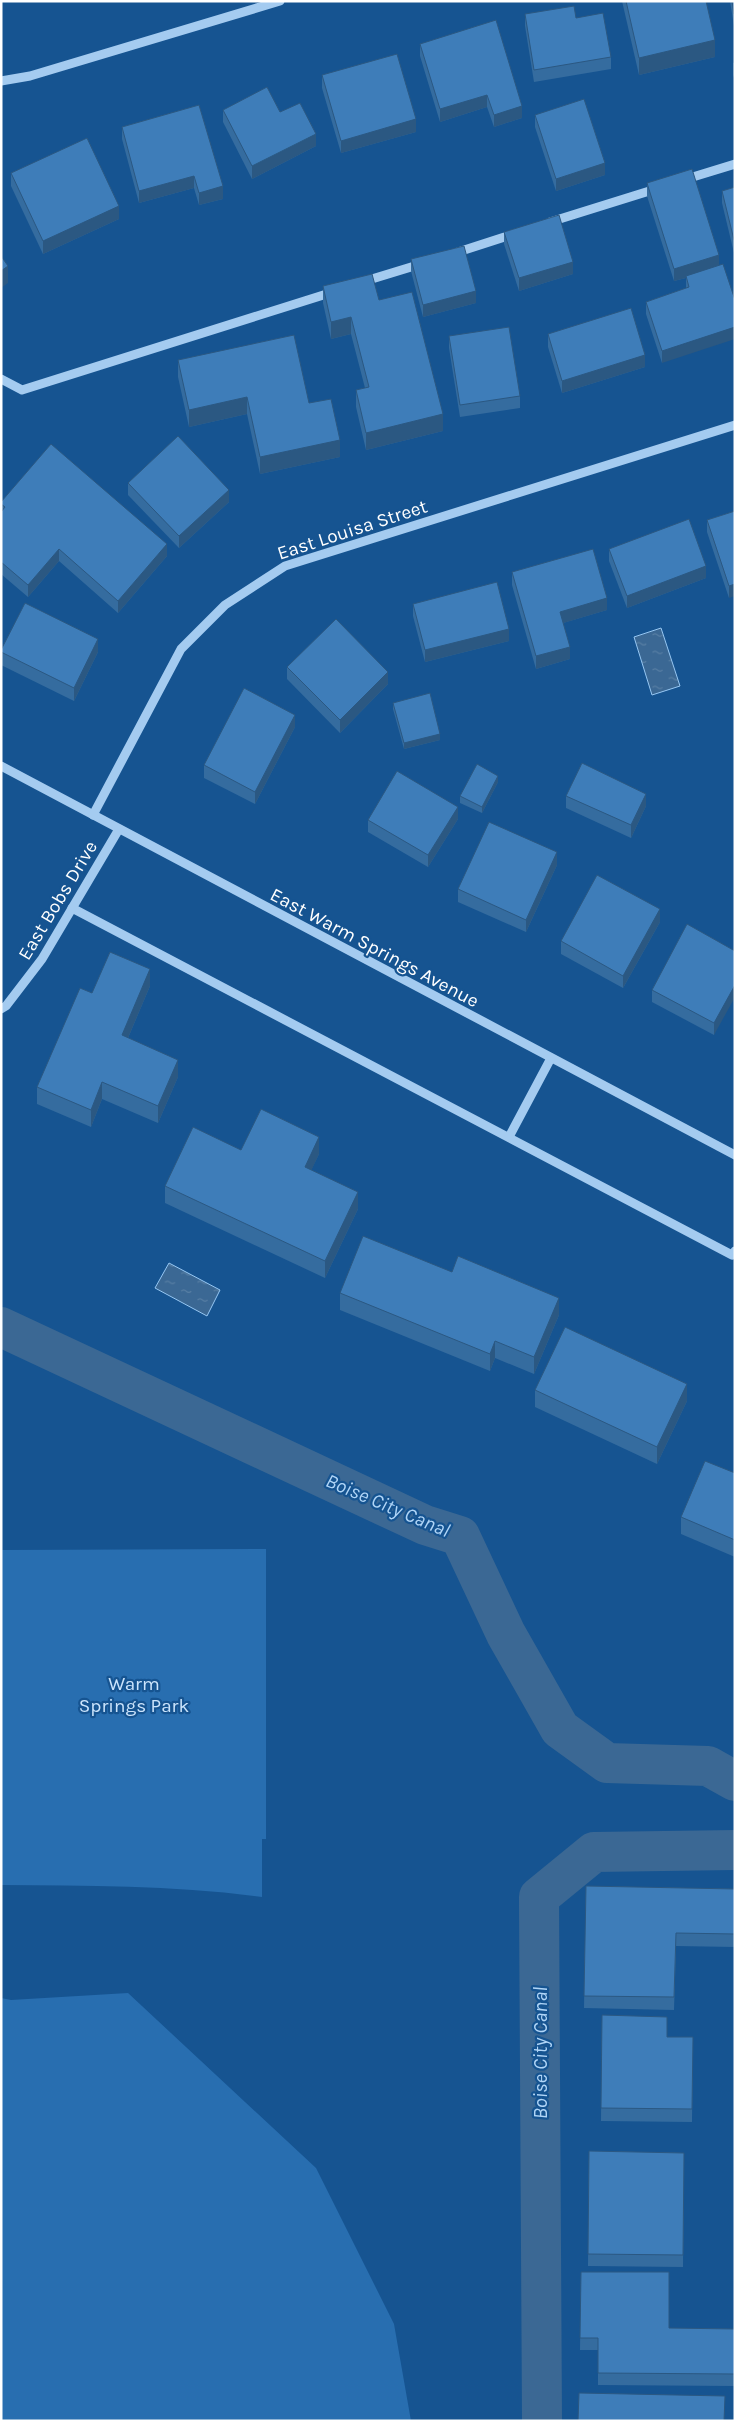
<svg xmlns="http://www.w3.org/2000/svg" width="736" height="2422" font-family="Karla,sans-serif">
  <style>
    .green { fill: #286eb0 }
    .water { fill: url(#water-ripples); stroke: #96c7f3 }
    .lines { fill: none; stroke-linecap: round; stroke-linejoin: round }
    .canal { stroke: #3b6894; stroke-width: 40 }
    .minor { stroke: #a4cbf0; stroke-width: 9 }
    .wall { fill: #356c9f }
    .shaded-wall { fill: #2b5882 }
    .building { fill: #3e7db9; stroke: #2b5882 }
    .labels { text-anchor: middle; stroke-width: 4.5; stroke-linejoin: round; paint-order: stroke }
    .street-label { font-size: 19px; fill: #fff; stroke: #165491 }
    .park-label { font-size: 19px; fill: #cbe4fc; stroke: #165491 }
    .water-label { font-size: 20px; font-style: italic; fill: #b0d5f7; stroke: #165491 }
  </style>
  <defs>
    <pattern id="water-ripples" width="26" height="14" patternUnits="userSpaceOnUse" patternTransform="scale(1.25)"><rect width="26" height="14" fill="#3b6894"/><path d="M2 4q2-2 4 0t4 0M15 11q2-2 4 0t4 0" fill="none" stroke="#587fa4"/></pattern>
  </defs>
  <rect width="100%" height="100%" fill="#165491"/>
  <g class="green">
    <path d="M266,1549V1839H262V1897C175,1885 89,1886 1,1885V1550Z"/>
    <path d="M128,1993L316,2168L394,2324L411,2421H1V1998L11,2000Z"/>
  </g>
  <g class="water">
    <path d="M661,628L680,686L652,695L634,637Z"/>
    <path d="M169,1263L220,1290L207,1316L155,1288Z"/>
  </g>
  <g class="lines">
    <g class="canal">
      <path d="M1,1327L425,1525L460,1536L506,1634L560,1729L607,1763L708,1766L735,1781"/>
      <path d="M542,2421L539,1897L594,1852L735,1850"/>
    </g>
    <g class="minor">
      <path d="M1,81L30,76L280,1"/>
      <path d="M683,180L735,164"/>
      <path d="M550,222L659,188"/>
      <path d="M455,253L514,234"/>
      <path d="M362,282L421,264"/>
      <path d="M1,379L22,390L333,292"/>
      <path d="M1,766L735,1155"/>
      <path d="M93,815L181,649L225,605L285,566L735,425"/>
      <path d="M72,908L732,1255L735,1251"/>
      <path d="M1,1009L6,1006L42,959L119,829"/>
      <path d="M509,1137L551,1058"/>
    </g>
  </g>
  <g class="wall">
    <path d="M622,1H706L715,57L639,75Z"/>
    <path d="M730,1H735L734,26Z"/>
    <path d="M525,14L576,18L611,57V69L534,82L525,26Z"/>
    <path d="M420,44L522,118L494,127L487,107L440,122L420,56Z"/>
    <path d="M735,62V81L733,75V63Z"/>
    <path d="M322,75L416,132L341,153L322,88Z"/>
    <path d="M199,105L223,199L199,205L194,188L139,203L122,139V127Z"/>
    <path d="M223,110L280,112L316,146L252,179L223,122Z"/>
    <path d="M535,115L605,175L556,191L535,127Z"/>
    <path d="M11,173L119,219L43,254L11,186Z"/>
    <path d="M647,183L719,255L662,363L646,314V302L686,288V278L674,281L647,196Z"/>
    <path d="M735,187V252L734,253L722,203V191Z"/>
    <path d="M504,232L573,274L519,291L504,244Z"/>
    <path d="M411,259L476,303L423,317L411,271Z"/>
    <path d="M323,286L379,300L443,431L366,450L356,407V390L365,388L351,334L331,339L323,303Z"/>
    <path d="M548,334L645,367L562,393L548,347Z"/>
    <path d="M449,336L520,396V408L460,417L449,348Z"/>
    <path d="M178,360L309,403L340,457L260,474L247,414L189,427L178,377Z"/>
    <path d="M128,483L229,502L179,548L128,495Z"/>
    <path d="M1,502L167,556L118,613L59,561L28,597L1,574Z"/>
    <path d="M735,511L729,598L707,532V520Z"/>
    <path d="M609,549L706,578L627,608L609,561Z"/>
    <path d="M512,572L607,610L563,623L570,659L536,669L512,585Z"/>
    <path d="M413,604L509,641L425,662L413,616Z"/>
    <path d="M1,650L98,652L74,701L1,665Z"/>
    <path d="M287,667L388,684L340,733L287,679Z"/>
    <path d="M393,703L440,740L404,749L393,709Z"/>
    <path d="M295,727L255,804L204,778V765Z"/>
    <path d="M498,782L482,813L460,803V796Z"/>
    <path d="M566,796L646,806L631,838L566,808Z"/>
    <path d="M458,819L428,867L368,832V820Z"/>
    <path d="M557,865L526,932L458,902V889Z"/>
    <path d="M660,922L623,988L561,954V941Z"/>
    <path d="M735,951L714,1035L652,1002V990Z"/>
    <path d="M150,986L128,1038L178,1077L158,1123L102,1099L91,1127L37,1104V1087L92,993Z"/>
    <path d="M241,1150L319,1154L311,1170L358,1209L325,1278L165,1203V1186Z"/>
    <path d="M452,1272L559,1315L534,1374L495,1358L490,1371L340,1310V1293Z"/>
    <path d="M535,1390L687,1401L657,1464L535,1407Z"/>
    <path d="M735,1473V1557L681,1534V1517Z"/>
    <path d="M586,1886L735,1889V1947L676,1946L674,2010L584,2008Z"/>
    <path d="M602,2015L667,2037H693L692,2122L601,2121Z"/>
    <path d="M589,2151L684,2153L683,2267L588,2266Z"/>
    <path d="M581,2272L669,2328L735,2329V2386L598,2385V2350H580Z"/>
  </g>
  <g class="shaded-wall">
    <path d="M715,40V57L639,75V58Z"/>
    <path d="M487,95V107L440,122V109Z"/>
    <path d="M522,106V118L494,127V115Z"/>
    <path d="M416,119V132L341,153V141Z"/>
    <path d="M316,134V146L252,179V166Z"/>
    <path d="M605,163V175L556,191V179Z"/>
    <path d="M194,176V188L139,203V191Z"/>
    <path d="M223,186V199L199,205V193Z"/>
    <path d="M119,206V219L43,254V241Z"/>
    <path d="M734,240H735V252L734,253Z"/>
    <path d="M719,255V268L686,276V278L674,281V269Z"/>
    <path d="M573,262V274L519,291V278Z"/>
    <path d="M8,266V283L1,288V271Z"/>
    <path d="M476,291V303L423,317V305Z"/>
    <path d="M351,317V334L331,339V322Z"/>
    <path d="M735,327V339L662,363V351Z"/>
    <path d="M645,355V367L562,393V381Z"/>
    <path d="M247,397V414L189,427V410Z"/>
    <path d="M443,414V431L366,450V433Z"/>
    <path d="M340,440V457L260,474V457Z"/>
    <path d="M229,490V502L179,548V536Z"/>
    <path d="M167,544V556L118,613V601Z"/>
    <path d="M59,549V561L28,597V585Z"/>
    <path d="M706,566V578L627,608V596Z"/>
    <path d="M735,584V596L729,598V586Z"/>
    <path d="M607,598V610L560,624V612Z"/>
    <path d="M509,629V641L425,662V650Z"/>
    <path d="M98,639V652L74,701V688Z"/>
    <path d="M570,647V659L536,669V656Z"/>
    <path d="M388,672V684L340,733V720Z"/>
    <path d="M295,715V727L255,804V792Z"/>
    <path d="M440,734V740L404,749V743Z"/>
    <path d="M498,776V782L482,813V807Z"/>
    <path d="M646,794V806L631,838V825Z"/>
    <path d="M458,807V819L428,867V855Z"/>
    <path d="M557,852V865L526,932V920Z"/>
    <path d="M660,909V922L623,988V976Z"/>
    <path d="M150,969V986L122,1052V1035Z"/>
    <path d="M735,985V997L714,1035V1023Z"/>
    <path d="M178,1060V1077L158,1123V1106Z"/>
    <path d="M102,1082V1099L91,1127V1110Z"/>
    <path d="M319,1137V1154L305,1184V1167Z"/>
    <path d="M358,1192V1209L325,1278V1261Z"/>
    <path d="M559,1298V1315L534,1374V1357Z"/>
    <path d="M495,1341V1358L490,1371V1354Z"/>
    <path d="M687,1384V1401L657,1464V1447Z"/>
  </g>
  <g class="building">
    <path d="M626,1H706L715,40L639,58Z"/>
    <path d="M732,1H735L734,14Z"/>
    <path d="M574,6L576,18L603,13L611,57L534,70L525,14Z"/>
    <path d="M496,20L522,106L494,115L487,95L440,109L420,44Z"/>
    <path d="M397,54L416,119L341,141L322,75Z"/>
    <path d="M267,87L280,112L300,103L316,134L252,166L223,110Z"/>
    <path d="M584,99L605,163L556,179L535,115Z"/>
    <path d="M199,105L223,186L199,193L194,176L139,191L122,127Z"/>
    <path d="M87,138L119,206L43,241L11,173Z"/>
    <path d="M692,169L719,255L674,269L647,183Z"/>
    <path d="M735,187V240H734L722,191Z"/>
    <path d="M559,215L573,262L519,278L504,232Z"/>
    <path d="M464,246L476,291L423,305L411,259Z"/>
    <path d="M1,256L8,266L1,271Z"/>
    <path d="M723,264L735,300V327L662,351L646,302L689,287L686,276Z"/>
    <path d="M372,274L379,300L412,292L443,414L366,433L356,390L369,387L351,317L331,322L323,286Z"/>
    <path d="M631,308L645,355L562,381L548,334Z"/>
    <path d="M509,327L520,396L460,405L449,336Z"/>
    <path d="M294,335L309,403L331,399L340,440L260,457L247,397L189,410L178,360Z"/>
    <path d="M178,436L229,490L179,536L128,483Z"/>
    <path d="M51,444L167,544L118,601L59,549L28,585L1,562V512L5,507L1,504V502Z"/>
    <path d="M735,511V584L729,586L707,520Z"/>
    <path d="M689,519L706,566L627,596L609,549Z"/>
    <path d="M593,549L607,598L560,612L570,647L536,656L512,572Z"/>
    <path d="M497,582L509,629L425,650L413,604Z"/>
    <path d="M25,603L98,639L74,688L1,652V650Z"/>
    <path d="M336,619L388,672L340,720L287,667Z"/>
    <path d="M244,688L295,715L255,792L204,765Z"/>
    <path d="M430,693L440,734L404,743L393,703Z"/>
    <path d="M582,763L646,794L631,825L566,796Z"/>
    <path d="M477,764L498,776L482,807L460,796Z"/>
    <path d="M397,771L458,807L428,855L368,820Z"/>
    <path d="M489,822L557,852L526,920L458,889Z"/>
    <path d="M597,875L660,909L623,976L561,941Z"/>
    <path d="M687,924L735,951V985L714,1023L652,990Z"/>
    <path d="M110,952L150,969L122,1035L178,1060L158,1106L102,1082L91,1110L37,1087L80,988L92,993Z"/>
    <path d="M261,1109L319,1137L305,1167L358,1192L325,1261L165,1186L193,1127L241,1150Z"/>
    <path d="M363,1236L452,1272L458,1256L559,1298L534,1357L495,1341L490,1354L340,1293Z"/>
    <path d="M565,1327L687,1384L657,1447L535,1390Z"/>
    <path d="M705,1461L735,1473V1540L681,1517Z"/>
    <path d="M586,1886L735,1889V1934L676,1933L674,1997L584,1996Z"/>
    <path d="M602,2015L667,2017V2037H693L692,2109L601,2108Z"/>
    <path d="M589,2151L684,2153L683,2255L588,2254Z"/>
    <path d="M581,2272H669V2328L735,2329V2374L598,2373V2338H580Z"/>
    <path d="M579,2393L725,2396L724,2421H578Z"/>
  </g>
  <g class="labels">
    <g class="street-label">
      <text transform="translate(352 529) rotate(-18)" y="7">East Louisa Street</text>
      <text transform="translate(57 900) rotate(-59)" y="7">East Bobs Drive</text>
      <text transform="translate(375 947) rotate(28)" y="7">East Warm Springs Avenue</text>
    </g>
    <g class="park-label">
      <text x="134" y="1690">Warm<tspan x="134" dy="22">Springs Park</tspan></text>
    </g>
    <g class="water-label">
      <text transform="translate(388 1505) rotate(23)" y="7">Boise City Canal</text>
      <text transform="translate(540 2053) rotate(-90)" y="7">Boise City Canal</text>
    </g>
  </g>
  <rect width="736" height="2422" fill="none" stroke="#ffffff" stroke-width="5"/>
</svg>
